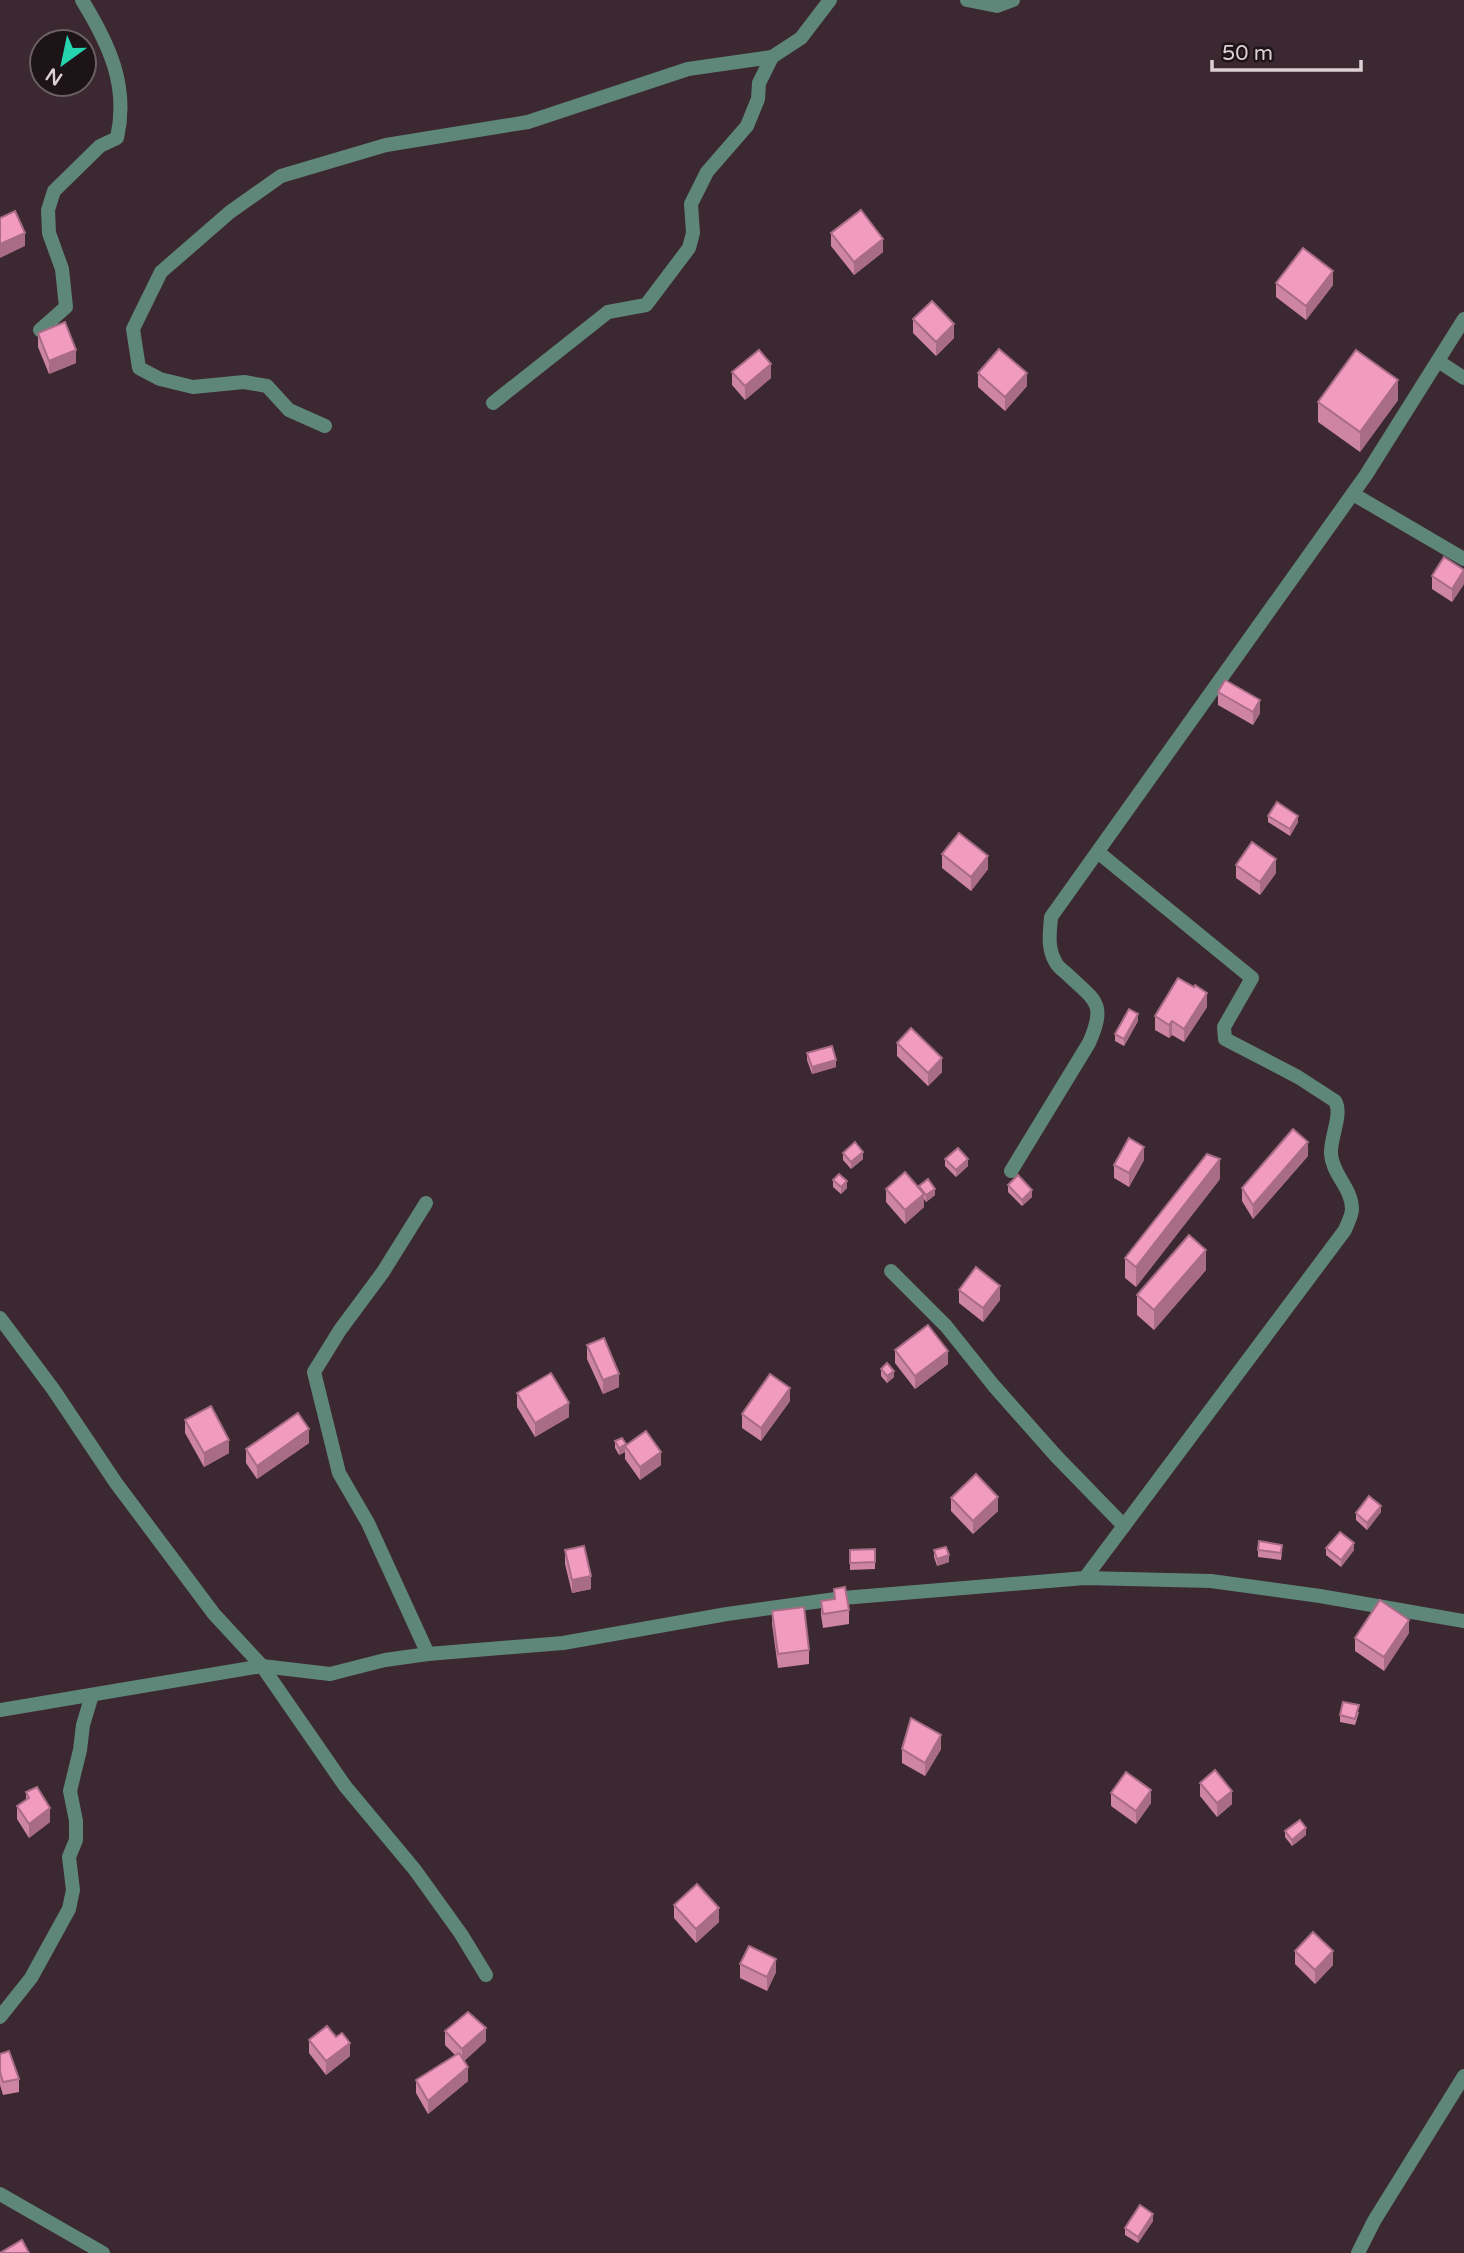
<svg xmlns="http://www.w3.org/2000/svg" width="1464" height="2253" font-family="'Varela Round',sans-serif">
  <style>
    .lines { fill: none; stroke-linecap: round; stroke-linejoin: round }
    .minor { stroke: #5e8679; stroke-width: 14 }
    .wall { fill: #ce85a4 }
    .shaded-wall { fill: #a86c86 }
    .building { fill: #f09bbf; stroke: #a86c86; stroke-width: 2 }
  </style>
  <rect width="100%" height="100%" fill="#3c2830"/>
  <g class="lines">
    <g class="minor">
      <path d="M967,0L997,6L1013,0"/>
      <path d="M40,330L66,307L62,269L49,233L48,210L54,191L100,146L117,138C129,86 109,44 82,0"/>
      <path d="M1438,361L1464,378"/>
      <path d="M493,403L608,312L646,305L689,248L693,233L691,204L707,172L747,126L758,99L759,83L772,57L801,38L830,0"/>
      <path d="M325,426L289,410L267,386L244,382L193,387L160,379L139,368L133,329L161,272L230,212L281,176L386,145L528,122L688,69L772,57"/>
      <path d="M1353,494L1464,559"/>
      <path d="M1011,1171L1089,1043C1107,1002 1095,1001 1066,973C1062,970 1057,966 1055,961C1047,947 1050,932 1051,917L1366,475L1464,319"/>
      <path d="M426,1203L383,1272L340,1330L314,1372L339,1473L368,1523L428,1654"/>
      <path d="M891,1271L946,1326L994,1386L1056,1456L1124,1526"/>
      <path d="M0,1318L53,1389L116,1483L214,1614L262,1666L345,1786L415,1870L461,1934L486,1975"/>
      <path d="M1085,1578L1345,1230C1347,1224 1352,1216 1352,1209C1352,1188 1332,1174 1331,1154C1330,1137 1343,1114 1335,1101L1298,1077L1225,1039L1224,1027L1252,978L1099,853"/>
      <path d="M0,1710L262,1666L330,1674L385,1660L428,1654L563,1643L727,1614L843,1598L1085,1578L1211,1581L1320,1596L1464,1621"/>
      <path d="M0,2017L31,1978L69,1909L73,1890L69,1857L76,1840V1821L70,1791L80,1750L83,1725L92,1695"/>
      <path d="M0,2194L103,2253"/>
      <path d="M1358,2253L1374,2221L1464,2076"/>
    </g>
  </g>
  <g class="wall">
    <path d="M831,233L883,252L854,275L831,246Z"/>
    <path d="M1276,283L1333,285L1306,320L1276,297Z"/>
    <path d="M913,319L954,338L936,356L913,333Z"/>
    <path d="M38,333L76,363L49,374L38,347Z"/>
    <path d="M732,372L771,378L745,400L732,385Z"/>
    <path d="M978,373L1027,386L1005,411L978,387Z"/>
    <path d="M1398,400L1360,452L1318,422V402Z"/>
    <path d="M1464,570V584L1452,602L1432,589V576Z"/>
    <path d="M1218,692L1260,713L1253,725L1218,705Z"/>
    <path d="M1268,816L1298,822L1290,836L1268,822Z"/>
    <path d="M942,854L988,869L971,891L942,868Z"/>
    <path d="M1236,865L1276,873L1260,895L1236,878Z"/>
    <path d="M1207,1007L1184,1042L1172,1035L1169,1038L1155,1030V1016Z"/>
    <path d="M1138,1021L1124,1046L1115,1041V1034Z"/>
    <path d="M897,1043L942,1072L928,1086L897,1056Z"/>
    <path d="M807,1053L836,1067L812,1074L807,1060Z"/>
    <path d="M843,1153L863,1159L851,1169L843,1160Z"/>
    <path d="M1308,1156L1253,1219L1242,1201V1188Z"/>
    <path d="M945,1159L968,1166L956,1177L945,1166Z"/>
    <path d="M1144,1160L1129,1187L1114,1178V1165Z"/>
    <path d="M1220,1179L1136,1287L1125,1278V1258Z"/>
    <path d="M833,1180L847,1188L841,1194L833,1187Z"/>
    <path d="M1008,1185L1032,1197L1022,1206L1008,1192Z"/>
    <path d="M919,1186L935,1195L926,1202L924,1199V1207L905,1224L886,1202V1189L919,1188Z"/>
    <path d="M1206,1270L1154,1330L1137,1315V1295Z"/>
    <path d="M959,1290L1000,1300L983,1322L959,1303Z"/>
    <path d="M587,1345L619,1387L603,1394L587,1359Z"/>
    <path d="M895,1350L948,1364L915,1389L895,1363Z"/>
    <path d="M881,1369L894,1377L887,1383L881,1376Z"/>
    <path d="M517,1393L569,1417L535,1437L517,1407Z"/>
    <path d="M790,1401L761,1441L742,1428V1414Z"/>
    <path d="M185,1420L229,1453L204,1467L185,1433Z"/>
    <path d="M615,1441L626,1444L661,1465L640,1480L625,1459V1452L619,1455L615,1448Z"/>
    <path d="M309,1443L257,1479L246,1463V1449Z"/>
    <path d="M951,1498L998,1511L973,1534L951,1511Z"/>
    <path d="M1381,1512L1367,1530L1356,1520V1513Z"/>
    <path d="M1326,1548L1354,1550L1341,1567L1326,1555Z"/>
    <path d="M875,1549V1569L850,1570V1550Z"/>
    <path d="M565,1550L591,1589L572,1593L565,1564Z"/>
    <path d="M934,1550L949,1562L937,1566L934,1557Z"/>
    <path d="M1258,1550L1282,1552L1281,1560L1258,1557Z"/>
    <path d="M834,1589L849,1610V1624L823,1628L821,1615V1601L834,1599Z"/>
    <path d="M772,1611L809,1650V1664L778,1668L772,1624Z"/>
    <path d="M1409,1633L1384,1671L1355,1651V1638Z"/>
    <path d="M1359,1712L1355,1725L1340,1722V1715Z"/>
    <path d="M902,1749H941L925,1776L902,1763Z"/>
    <path d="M1200,1783L1232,1804L1217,1817L1200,1796Z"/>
    <path d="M26,1792L50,1822L29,1838L17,1819V1806L26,1800Z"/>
    <path d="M1111,1793L1151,1803L1136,1824L1111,1806Z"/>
    <path d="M1285,1831L1306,1835L1292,1846L1285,1837Z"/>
    <path d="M674,1905L719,1922L696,1943L674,1918Z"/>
    <path d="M1295,1951L1333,1965L1315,1984L1295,1964Z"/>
    <path d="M740,1964L776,1972L767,1991L740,1978Z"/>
    <path d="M445,2031L486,2041L464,2061L468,2081L428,2114L416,2093V2080L455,2055L445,2045Z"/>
    <path d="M336,2037L350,2056L326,2075L309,2053V2040Z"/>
    <path d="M0,2054L19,2079V2092L3,2095L0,2085Z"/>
    <path d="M1153,2221L1138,2243L1125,2235V2228Z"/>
  </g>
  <g class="shaded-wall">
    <path d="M25,233V246L0,258V244Z"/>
    <path d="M883,239V252L854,275V262Z"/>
    <path d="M1333,271V285L1306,320V306Z"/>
    <path d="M954,324V338L936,356V342Z"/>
    <path d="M76,350V363L49,374V361Z"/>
    <path d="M771,364V378L745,400V386Z"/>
    <path d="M1027,373V386L1005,411V397Z"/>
    <path d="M1398,380V400L1360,452V432Z"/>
    <path d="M1464,571V584L1452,602V589Z"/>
    <path d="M1260,700V713L1253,725V712Z"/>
    <path d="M1298,816V822L1290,836V829Z"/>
    <path d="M988,856V869L971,891V877Z"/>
    <path d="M1276,859V873L1260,895V882Z"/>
    <path d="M1207,993V1007L1184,1042V1029Z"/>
    <path d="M1138,1014V1021L1124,1046V1039Z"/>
    <path d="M1172,1021V1035L1169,1038V1025Z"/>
    <path d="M942,1058V1072L928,1086V1073Z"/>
    <path d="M836,1060V1067L812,1074V1067Z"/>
    <path d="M1308,1142V1156L1253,1219V1205Z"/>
    <path d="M1144,1147V1160L1129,1187V1173Z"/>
    <path d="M863,1152V1159L851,1169V1162Z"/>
    <path d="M968,1159V1166L956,1177V1170Z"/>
    <path d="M1220,1159V1179L1136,1287V1267Z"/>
    <path d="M847,1181V1188L841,1194V1187Z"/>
    <path d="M935,1189V1195L926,1202V1195Z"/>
    <path d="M1032,1190V1197L1022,1206V1200Z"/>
    <path d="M924,1194V1207L905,1224V1210Z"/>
    <path d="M1206,1250V1270L1154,1330V1310Z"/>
    <path d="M1000,1286V1300L983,1322V1308Z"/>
    <path d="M948,1351V1364L915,1389V1376Z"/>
    <path d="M894,1371V1377L887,1383V1376Z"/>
    <path d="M619,1374V1387L603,1394V1380Z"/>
    <path d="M790,1388V1401L761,1441V1428Z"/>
    <path d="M569,1403V1417L535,1437V1423Z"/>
    <path d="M309,1429V1443L257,1479V1466Z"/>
    <path d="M229,1440V1453L204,1467V1453Z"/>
    <path d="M626,1444L625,1452L619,1455V1448Z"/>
    <path d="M661,1452V1465L640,1480V1467Z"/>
    <path d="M998,1497V1511L973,1534V1521Z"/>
    <path d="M1381,1506V1512L1367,1530V1523Z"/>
    <path d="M1354,1543V1550L1341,1567V1560Z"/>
    <path d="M949,1555V1562L937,1566V1559Z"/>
    <path d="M591,1576V1589L572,1593V1580Z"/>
    <path d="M1409,1620V1633L1384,1671V1657Z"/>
    <path d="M941,1735V1749L925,1776V1763Z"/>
    <path d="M1151,1790V1803L1136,1824V1811Z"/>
    <path d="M1232,1791V1804L1217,1817V1803Z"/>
    <path d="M50,1808V1822L29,1838V1824Z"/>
    <path d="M1306,1828V1835L1292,1846V1840Z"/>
    <path d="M719,1908V1922L696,1943V1929Z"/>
    <path d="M1333,1951V1965L1315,1984V1970Z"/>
    <path d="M776,1959V1972L767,1991V1977Z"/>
    <path d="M486,2028V2041L462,2063V2049Z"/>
    <path d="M350,2043V2056L326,2075V2061Z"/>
    <path d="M468,2067V2081L428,2114V2101Z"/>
    <path d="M1153,2214V2221L1138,2243V2237Z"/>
  </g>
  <g class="building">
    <path d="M861,210L883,239L854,262L831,233Z"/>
    <path d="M15,211L25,233L0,244V218Z"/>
    <path d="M1303,248L1333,271L1306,306L1276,283Z"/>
    <path d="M932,301L954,324L936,342L913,319Z"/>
    <path d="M65,322L76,350L49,361L38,333Z"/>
    <path d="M999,349L1027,373L1005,397L978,373Z"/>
    <path d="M759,350L771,364L745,386L732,372Z"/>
    <path d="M1356,350L1398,380L1360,432L1318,402Z"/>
    <path d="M1444,557L1464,570L1452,589L1432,576Z"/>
    <path d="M1225,680L1260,700L1253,712L1218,692Z"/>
    <path d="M1277,802L1298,816L1290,829L1268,816Z"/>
    <path d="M959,833L988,856L971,877L942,854Z"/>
    <path d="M1252,842L1276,859L1260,882L1236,865Z"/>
    <path d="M1178,978L1194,987L1195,985L1207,993L1184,1029L1172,1021L1169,1025L1155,1016Z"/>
    <path d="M1129,1009L1138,1014L1124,1039L1115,1034Z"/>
    <path d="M911,1028L942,1058L928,1073L897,1043Z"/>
    <path d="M832,1046L836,1060L812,1067L807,1053Z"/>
    <path d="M1293,1129L1308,1142L1253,1205L1242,1188Z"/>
    <path d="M1129,1138L1144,1147L1129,1173L1114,1165Z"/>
    <path d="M855,1142L863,1152L851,1162L843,1153Z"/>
    <path d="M958,1148L968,1159L956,1170L945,1159Z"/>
    <path d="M1207,1154L1220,1159L1136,1267L1125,1258Z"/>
    <path d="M905,1172L924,1194L905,1210L886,1189Z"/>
    <path d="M839,1174L847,1181L841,1187L833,1180Z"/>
    <path d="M1018,1175L1032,1190L1022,1200L1008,1185Z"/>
    <path d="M928,1179L935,1189L926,1195L919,1186Z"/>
    <path d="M1189,1235L1206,1250L1154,1310L1137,1295Z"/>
    <path d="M976,1267L1000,1286L983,1308L959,1290Z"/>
    <path d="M928,1325L948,1351L915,1376L895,1350Z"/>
    <path d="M604,1338L619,1374L603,1380L587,1345Z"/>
    <path d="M887,1363L894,1371L887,1376L881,1369Z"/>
    <path d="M551,1373L569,1403L535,1423L517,1393Z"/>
    <path d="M770,1374L790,1388L761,1428L742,1414Z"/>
    <path d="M211,1406L229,1440L204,1453L185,1420Z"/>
    <path d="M298,1413L309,1429L257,1466L246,1449Z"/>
    <path d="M646,1431L661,1452L640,1467L625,1446Z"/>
    <path d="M622,1438L626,1444L619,1448L615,1441Z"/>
    <path d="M976,1474L998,1497L973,1521L951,1498Z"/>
    <path d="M1369,1496L1381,1506L1367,1523L1356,1513Z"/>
    <path d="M1340,1532L1354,1543L1341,1560L1326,1548Z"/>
    <path d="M1259,1541L1282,1545L1281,1553L1258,1550Z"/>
    <path d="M584,1546L591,1576L572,1580L565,1550Z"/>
    <path d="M946,1547L949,1555L937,1559L934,1550Z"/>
    <path d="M875,1549V1562L850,1563V1550Z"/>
    <path d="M845,1587L849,1610L823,1614L821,1601L835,1599L834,1589Z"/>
    <path d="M1380,1600L1409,1620L1384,1657L1355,1638Z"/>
    <path d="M804,1607L809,1650L778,1654L772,1611Z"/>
    <path d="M1343,1702L1359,1705L1355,1719L1340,1715Z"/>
    <path d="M911,1718L941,1735L925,1763L902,1749Z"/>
    <path d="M1215,1770L1232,1791L1217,1803L1200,1783Z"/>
    <path d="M1126,1772L1151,1790L1136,1811L1111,1793Z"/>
    <path d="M37,1787L50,1808L29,1824L17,1806L29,1798L26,1792Z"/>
    <path d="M1300,1820L1306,1828L1292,1840L1285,1831Z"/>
    <path d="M697,1884L719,1908L696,1929L674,1905Z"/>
    <path d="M1313,1932L1333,1951L1315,1970L1295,1951Z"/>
    <path d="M749,1946L776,1959L767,1977L740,1964Z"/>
    <path d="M468,2012L486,2028L462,2049L445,2031Z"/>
    <path d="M327,2026L336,2037L342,2033L350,2043L326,2061L309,2040Z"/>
    <path d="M9,2051L19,2079L3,2082L0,2072V2054Z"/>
    <path d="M459,2053L468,2067L428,2101L416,2080Z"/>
    <path d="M1140,2205L1153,2214L1138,2237L1125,2228Z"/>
    <path d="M22,2240L29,2253H0Z"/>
  </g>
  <g transform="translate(63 63) rotate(213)"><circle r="33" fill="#1d1418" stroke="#6a5f63" stroke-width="2"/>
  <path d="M0-5L12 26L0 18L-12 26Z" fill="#25d5ae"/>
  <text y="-10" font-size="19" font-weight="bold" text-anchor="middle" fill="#ddcfd4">N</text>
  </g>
  <path d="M1212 60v10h149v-10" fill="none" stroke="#ddcfd4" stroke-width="3.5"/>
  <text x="1222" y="60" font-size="21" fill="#ddcfd4" stroke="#1d1418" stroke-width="5" paint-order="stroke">50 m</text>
</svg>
